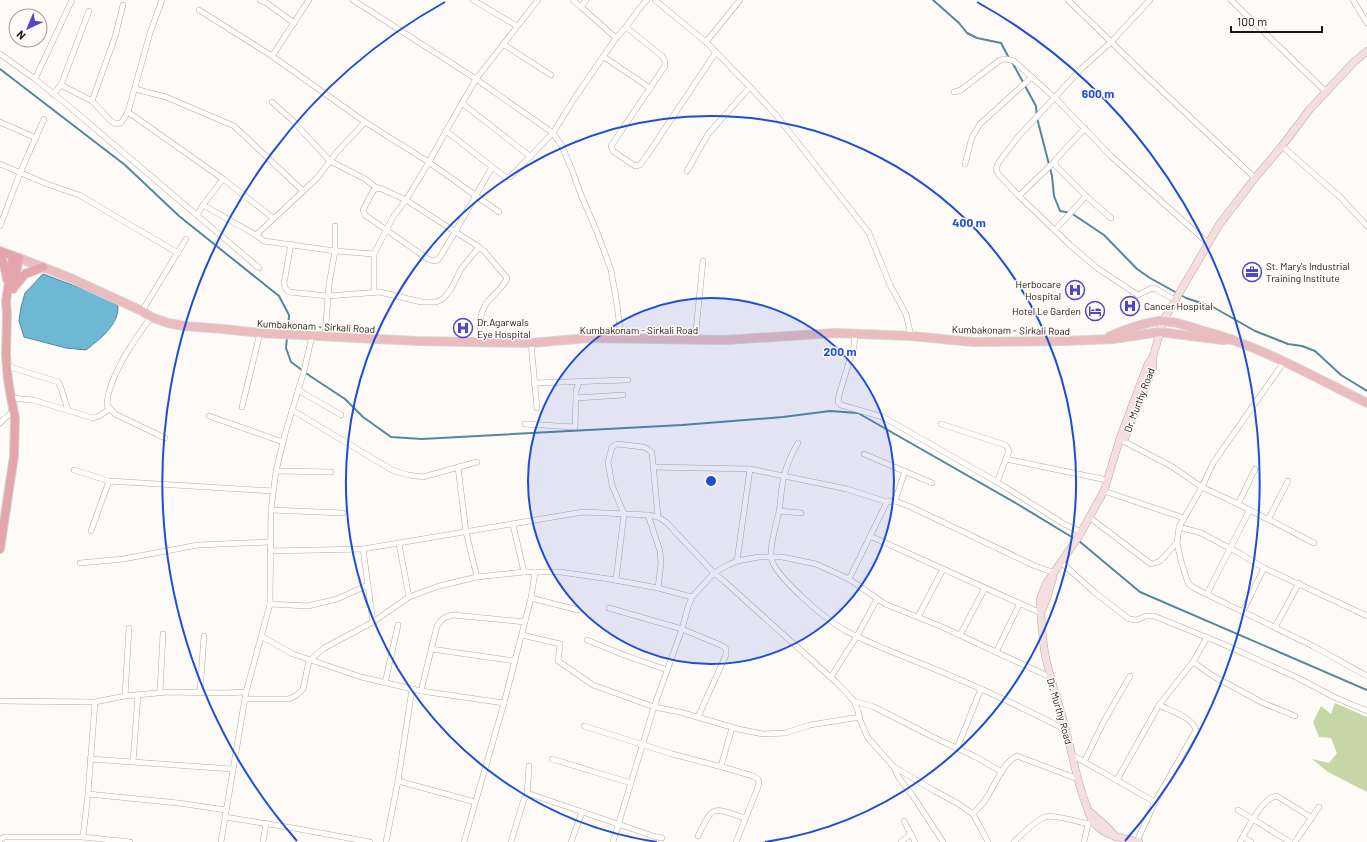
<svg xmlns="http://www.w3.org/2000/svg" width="1367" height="842" font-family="Barlow,sans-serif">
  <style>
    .green { fill: #c7d6a6 }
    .water { fill: #6db9d4; stroke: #55889a }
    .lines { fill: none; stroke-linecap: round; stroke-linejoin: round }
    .stream { stroke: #55889a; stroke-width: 2 }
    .minor-casing { stroke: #baa99b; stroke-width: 6 }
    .secondary-casing { stroke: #baa99b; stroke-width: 8 }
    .primary-casing { stroke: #d6d5d4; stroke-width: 10 }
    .trunk-casing { stroke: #d6d5d4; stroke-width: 10 }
    .minor { stroke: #fff; stroke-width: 5 }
    .secondary { stroke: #f5dedf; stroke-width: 7 }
    .primary { stroke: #ebbcbf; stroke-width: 8 }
    .trunk { stroke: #e4a6aa; stroke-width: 8 }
    .ring { fill: none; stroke: #1d4ed8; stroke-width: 2 }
    .labels { text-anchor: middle; stroke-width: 3; stroke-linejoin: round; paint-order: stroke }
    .poi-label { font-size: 10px; fill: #1d1712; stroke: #fefaf7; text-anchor: start }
    .street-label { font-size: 10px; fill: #1d1712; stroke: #fefaf7 }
    .centre { fill: #1d4ed8; stroke: #fefaf7; stroke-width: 2 }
    .ring-label { font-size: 12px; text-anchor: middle; font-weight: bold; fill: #1d4ed8; stroke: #fefaf7; stroke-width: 3; stroke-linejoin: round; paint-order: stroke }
  </style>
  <rect width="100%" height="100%" fill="#fefaf7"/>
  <path class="green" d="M1335,703L1367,717V792L1328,772L1312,759L1329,763L1337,753L1331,738L1319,737L1313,722L1321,706L1331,714Z"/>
  <path class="water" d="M43,274L107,298L118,306C119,325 99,340 86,350L66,348L24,337L19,321L21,307L25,293Z"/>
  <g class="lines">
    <g class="stream">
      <path d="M933,0L959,23L967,33L977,38L1001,43L1009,58"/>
      <path d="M1012,62L1036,106L1037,118L1052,176L1054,196L1060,211L1071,213L1104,235L1137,269L1150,278L1186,298L1213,307L1255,331L1288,344L1302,346L1315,351L1341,375L1367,391"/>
      <path d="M0,69L125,165L179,216L279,296L289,315L288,333"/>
      <path d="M287,337L286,348L291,362L310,376L345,399L363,417L391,437L422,439L682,425L783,417L830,411L858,413L1019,505L1075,539"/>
      <path d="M1079,541L1140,592L1367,690"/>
    </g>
    <g class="minor-casing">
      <g id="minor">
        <path d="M260,0L268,4L294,23"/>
        <path d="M353,0L476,79L553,133L562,146L572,170L581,195L597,232L611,270L617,304L621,338"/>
        <path d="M473,0L517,26"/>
        <path d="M573,0L581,7L586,0"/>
        <path d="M655,0L706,42L750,87L776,115L869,233L890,285L906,314L911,336"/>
        <path d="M1068,0L1143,73L1255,178"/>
        <path d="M1150,0L1111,42L1081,69L1018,137L998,163L996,170L999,175L1019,196L1070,245L1097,268L1138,295L1152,288L1156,289L1175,300"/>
        <path d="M1231,0L1326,92"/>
        <path d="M1353,0L1367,23"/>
        <path d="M581,7L616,38"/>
        <path d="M199,10L272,56L365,122L427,161L499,212"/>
        <path d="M626,27L662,56L665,61V66L611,146L613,151L635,166L640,165L646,157L716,52"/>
        <path d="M706,42L740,0"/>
        <path d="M503,44L551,75"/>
        <path d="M0,54L35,79L65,103L259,268"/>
        <path d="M272,56L309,0"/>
        <path d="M604,57L650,88"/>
        <path d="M35,79L72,0"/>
        <path d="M61,85L89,11"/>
        <path d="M135,89L166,97L234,126L303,191"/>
        <path d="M954,92L961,90L1000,60L1006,59L1014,61L1055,98L1112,157L1209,244"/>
        <path d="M53,94L61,85L92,101L111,121L116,124L121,123L128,112L150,33L162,0"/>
        <path d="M92,101L115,37L123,5"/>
        <path d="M272,102L292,120L330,161L365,179L377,188"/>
        <path d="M462,103L531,157"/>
        <path d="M128,112L223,179L273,218"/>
        <path d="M0,122L36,138"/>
        <path d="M1085,128L1059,156L1055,161L1056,166L1086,196L1111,218"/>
        <path d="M446,131L505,177H510L553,133L574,99L616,38L626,27L639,9L647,0"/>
        <path d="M1282,146L1341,198L1367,226"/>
        <path d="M0,164L47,184L79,195L178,253"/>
        <path d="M965,164L972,137L980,124L1032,77"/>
        <path d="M687,171L708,134L750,87"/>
        <path d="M1019,196L1055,161"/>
        <path d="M203,205L256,235L264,241L335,251L374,254"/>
        <path d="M197,215L203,205L223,179"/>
        <path d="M0,226L20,173L44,119"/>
        <path d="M1055,230L1086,196"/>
        <path d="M256,235L298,196L318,177L337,152L365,122"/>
        <path d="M291,244L284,283L285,288L289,292L328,296L380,292L421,302H436L443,299L451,289L461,269L479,247"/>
        <path d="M374,292V254L393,217L406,200L429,162L446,131L476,79L538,0"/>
        <path d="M142,311L186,239"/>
        <path d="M151,317C135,339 108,377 107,405L115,414L165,438"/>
        <path d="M855,333L854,346L839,395L838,402L841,405L883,417L997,482L1064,524L1081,532"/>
        <path d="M325,336L329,284L335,251V226"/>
        <path d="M695,340L703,261"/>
        <path d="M480,343C480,328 478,312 489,300C495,293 504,287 507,278L484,251L479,247L406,200L382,189L377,188L373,191L363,210L365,215L428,259L434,261L438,260L455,232L492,167"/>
        <path d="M531,343L537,408"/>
        <path d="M1284,362L1213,463L1202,487L1179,527L1177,543L1181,561L1188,583L1194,588L1313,646L1367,676"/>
        <path d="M7,366L58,382L60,385L68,410"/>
        <path d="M579,382L576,391V398L623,395"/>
        <path d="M534,383L628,380"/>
        <path d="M298,390L341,415"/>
        <path d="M11,398L33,400L93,418L99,416L110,409"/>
        <path d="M242,407L260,333"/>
        <path d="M292,410L392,470L408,475L423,477L477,462"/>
        <path d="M209,416L283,442"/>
        <path d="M0,423L13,411"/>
        <path d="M525,424L575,427L576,398"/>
        <path d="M941,424L1005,445L1007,447L1009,451L997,482"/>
        <path d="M1123,441L1171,466L1202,487L1238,504L1265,518L1268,519L1271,514L1288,481"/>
        <path d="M798,443C792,453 787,464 784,476C781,488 781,500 779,512C776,524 770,545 771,557C774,577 830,623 848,632C881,649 917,661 951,676C990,692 1029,711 1066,730"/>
        <path d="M864,454L932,483"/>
        <path d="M1006,459L1107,480"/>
        <path d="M458,467L466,532L477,577"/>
        <path d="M653,467L750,469L847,489L887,502L895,501L911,507L1035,566L1055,573"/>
        <path d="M74,470L109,481L273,491"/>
        <path d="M276,471L331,472"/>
        <path d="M1104,491L1184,518"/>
        <path d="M895,501L905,471"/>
        <path d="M1238,504L1255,469"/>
        <path d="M271,510L343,513"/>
        <path d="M779,511L801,513"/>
        <path d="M648,515L660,551L661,563L658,588"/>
        <path d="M1089,517L1151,564"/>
        <path d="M1268,519L1314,543"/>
        <path d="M513,525L524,572"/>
        <path d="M1179,527L1201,533L1239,553L1264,568L1333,600L1367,616"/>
        <path d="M91,531L109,481"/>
        <path d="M870,536L1041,613"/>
        <path d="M399,544L409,597"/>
        <path d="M363,549L373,622"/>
        <path d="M270,551L363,549L583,512L648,515L658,517L666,522L714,573L725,582L836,682L854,701L858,711L860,720L868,738L894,767L899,778L913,796L943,842"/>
        <path d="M737,561L750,469"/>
        <path d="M80,563L123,559L198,545L270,542"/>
        <path d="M1062,563L1093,591L1129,619L1137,620L1146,616H1154L1223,644L1300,679L1334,697L1367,711"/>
        <path d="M1155,563L1160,561L1177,543"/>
        <path d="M849,579L887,502"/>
        <path d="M616,580L624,514L612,485L608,462L612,447L617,444L643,447L648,449L652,453L658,517"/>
        <path d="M1207,594L1249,511"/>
        <path d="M531,598L578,610"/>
        <path d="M270,604L308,606L337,599L368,585"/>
        <path d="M609,608L682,629L723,646L726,649V655L698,717"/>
        <path d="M1243,611L1264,568"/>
        <path d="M918,617L943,569"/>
        <path d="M1275,627L1299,583"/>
        <path d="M522,635L560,644L558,661L593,685L654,707L680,712L738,729L763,734L785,733L810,725L860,717"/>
        <path d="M960,635L985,588"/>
        <path d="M261,636L293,654L361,677L421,691L504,703"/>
        <path d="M587,640L624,655L667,670"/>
        <path d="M431,649L515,661"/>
        <path d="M996,652L1020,603"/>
        <path d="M1193,662L1213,676L1263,703L1295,716"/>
        <path d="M831,677L857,636L877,599"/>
        <path d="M385,683L398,625"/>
        <path d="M421,691L437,626C441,619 445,617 453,615L525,622"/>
        <path d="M160,692L163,634"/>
        <path d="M200,693L204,636"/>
        <path d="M125,696L129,628"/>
        <path d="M245,699H289L297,695L303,689L309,661L324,648L373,622L409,597L439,586L477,577L524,572H560L609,579L658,588L692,597"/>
        <path d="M0,701L95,702L125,696L168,692L224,693L246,692"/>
        <path d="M854,701L874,707L937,739L974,756L1002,772"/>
        <path d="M584,726L672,754L726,768L753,776L758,779L759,783L758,787L736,842"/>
        <path d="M957,748L981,689"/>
        <path d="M1072,755L1155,802"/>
        <path d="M90,759L232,769"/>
        <path d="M552,759L631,783"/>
        <path d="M133,762L138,695"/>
        <path d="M1084,762L1104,721L1130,676"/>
        <path d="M721,766L732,728"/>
        <path d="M894,767L933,790L957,803L973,814L988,842"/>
        <path d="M1117,780L1150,721L1159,705L1193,662L1207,637"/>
        <path d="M398,781L475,802"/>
        <path d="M88,794L178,803L226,810"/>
        <path d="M527,796L529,766"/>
        <path d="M1238,810L1290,842"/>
        <path d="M973,814C977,809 982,805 986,799C993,788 1004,761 1017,756L1078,779"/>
        <path d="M225,817L299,829L370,842"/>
        <path d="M904,821L915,842"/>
        <path d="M698,836C714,803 712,808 745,818"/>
        <path d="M83,837L88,794L95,702"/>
        <path d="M1243,837L1251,842"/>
        <path d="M0,840L4,837H83L130,842"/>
        <path d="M1137,841L1155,802L1196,730C1192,717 1171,711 1159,705"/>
        <path d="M221,842L246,692L270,604L271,510L276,471L285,434L304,371L312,336"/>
        <path d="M263,842L266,823"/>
        <path d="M386,842L398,781L412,689"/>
        <path d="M464,842L504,703L531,598L535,572"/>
        <path d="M511,842L524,799L530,794L653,836L662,838"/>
        <path d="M571,842L582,812"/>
        <path d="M613,842L654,707L682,629L688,607L692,597L714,573L728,565L737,561L759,557H782L816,564L849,579L885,604L940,626L1050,677"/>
        <path d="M901,842L911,834"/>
        <path d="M1014,842C1022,835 1035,820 1045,817C1053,814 1079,822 1088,824"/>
        <path d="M1084,842L1088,824L1090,823"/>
        <path d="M1240,842C1247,830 1262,797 1277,796L1312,818"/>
        <path d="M1295,842L1319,807"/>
      </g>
    </g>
    <g class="secondary-casing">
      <g id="secondary">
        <path d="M1125,438L1153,368V357L1163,321L1219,225L1255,178L1282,146L1310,109L1353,63L1367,51"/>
        <path d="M1042,610L1047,598L1053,577"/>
        <path d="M1089,811L1107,827L1116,837"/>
        <path d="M1139,842C1122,838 1107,837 1095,824C1090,819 1089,814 1087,807C1077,783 1073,756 1066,731C1060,705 1050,680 1045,654C1042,637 1041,617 1040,600L1043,591L1046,584L1079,536L1104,491L1120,438L1148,364L1153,357"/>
      </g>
    </g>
    <g class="primary-casing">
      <g id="primary">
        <path d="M19,258L68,277L142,311L151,317L168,323L184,326L223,329L260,333L417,341L531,343L588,338L725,340L835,333L911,336L973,342L1065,341L1113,339L1159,332L1223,340L1231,339"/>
        <path d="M1110,336C1122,331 1149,321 1162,321C1175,321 1188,326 1200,330C1259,345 1312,376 1367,403"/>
      </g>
    </g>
    <g class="trunk-casing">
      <g id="trunk">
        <path d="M0,251L19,258L13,289"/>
        <path d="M0,254L4,265L7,279"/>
        <path d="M15,286L25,274L43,267"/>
        <path d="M0,549L14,456L15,419L8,380L6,355L7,315L6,301L13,256"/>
      </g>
    </g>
    <use href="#minor" class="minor"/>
    <use href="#secondary" class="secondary"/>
    <use href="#primary" class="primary"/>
    <use href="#trunk" class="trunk"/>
  </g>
  <circle cx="711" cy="481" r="183" fill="#1d4ed8" fill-opacity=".12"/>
  <g class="ring">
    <circle cx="711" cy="481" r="183"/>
    <path d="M657 842A365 365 0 1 1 765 842"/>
    <path d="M297 841A548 548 0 0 1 445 2M977 2A548 548 0 0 1 1125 841"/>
  </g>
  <defs>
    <g id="office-ring" transform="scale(1)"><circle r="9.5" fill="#fefaf7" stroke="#5347bf" stroke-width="1.5"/><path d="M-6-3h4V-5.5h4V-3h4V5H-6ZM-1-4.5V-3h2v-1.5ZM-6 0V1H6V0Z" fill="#5347bf"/></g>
    <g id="hospital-ring" transform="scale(1)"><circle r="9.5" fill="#fefaf7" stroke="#5347bf" stroke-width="1.5"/><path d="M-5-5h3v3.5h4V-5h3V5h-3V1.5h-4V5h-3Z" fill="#5347bf"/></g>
    <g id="hotel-ring" transform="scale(1)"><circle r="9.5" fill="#fefaf7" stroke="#5347bf" stroke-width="1.5"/><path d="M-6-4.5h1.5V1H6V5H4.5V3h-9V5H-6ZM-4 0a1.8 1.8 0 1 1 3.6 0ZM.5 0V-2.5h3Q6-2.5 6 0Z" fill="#5347bf"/></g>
  </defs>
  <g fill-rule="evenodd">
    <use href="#office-ring" x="1252" y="272"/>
    <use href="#hospital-ring" x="1075" y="290"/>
    <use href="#hospital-ring" x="1130" y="306"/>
    <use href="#hotel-ring" x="1095" y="311"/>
    <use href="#hospital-ring" x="463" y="328"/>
  </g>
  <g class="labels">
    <g class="poi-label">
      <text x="1266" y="270">St. Mary's Industrial<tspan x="1266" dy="12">Training Institute</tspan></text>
      <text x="1061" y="288" text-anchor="end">Herbocare<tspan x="1061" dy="12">Hospital</tspan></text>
      <text x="1144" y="310">Cancer Hospital</text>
      <text x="1081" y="315" text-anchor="end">Hotel Le Garden</text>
      <text x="477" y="326">Dr.Agarwals<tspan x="477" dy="12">Eye Hospital</tspan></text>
    </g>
    <g class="street-label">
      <text transform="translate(316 326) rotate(3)" y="4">Kumbakonam - Sirkali Road</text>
      <text x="639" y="334">Kumbakonam - Sirkali Road</text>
      <text transform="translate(1011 330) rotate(1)" y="4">Kumbakonam - Sirkali Road</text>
      <text transform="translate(1139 400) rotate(-69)" y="4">Dr. Murthy Road</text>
      <text transform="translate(1060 711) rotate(74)" y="4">Dr. Murthy Road</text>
    </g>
  </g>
  <circle cx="711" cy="481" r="6" class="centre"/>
  <g class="ring-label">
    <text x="1098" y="98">600 m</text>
    <text x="969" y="227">400 m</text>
    <text x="840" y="356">200 m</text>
  </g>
  <g transform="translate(28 28) rotate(224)"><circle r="19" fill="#fefaf7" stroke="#a49f9b"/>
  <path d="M0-3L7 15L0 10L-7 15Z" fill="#5347bf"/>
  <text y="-6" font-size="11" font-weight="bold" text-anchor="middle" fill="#1d1712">N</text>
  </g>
  <path d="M1231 26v6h91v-6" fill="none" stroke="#1d1712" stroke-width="2"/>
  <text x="1237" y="26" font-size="12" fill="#1d1712" stroke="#fefaf7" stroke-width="3" paint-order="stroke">100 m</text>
</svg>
